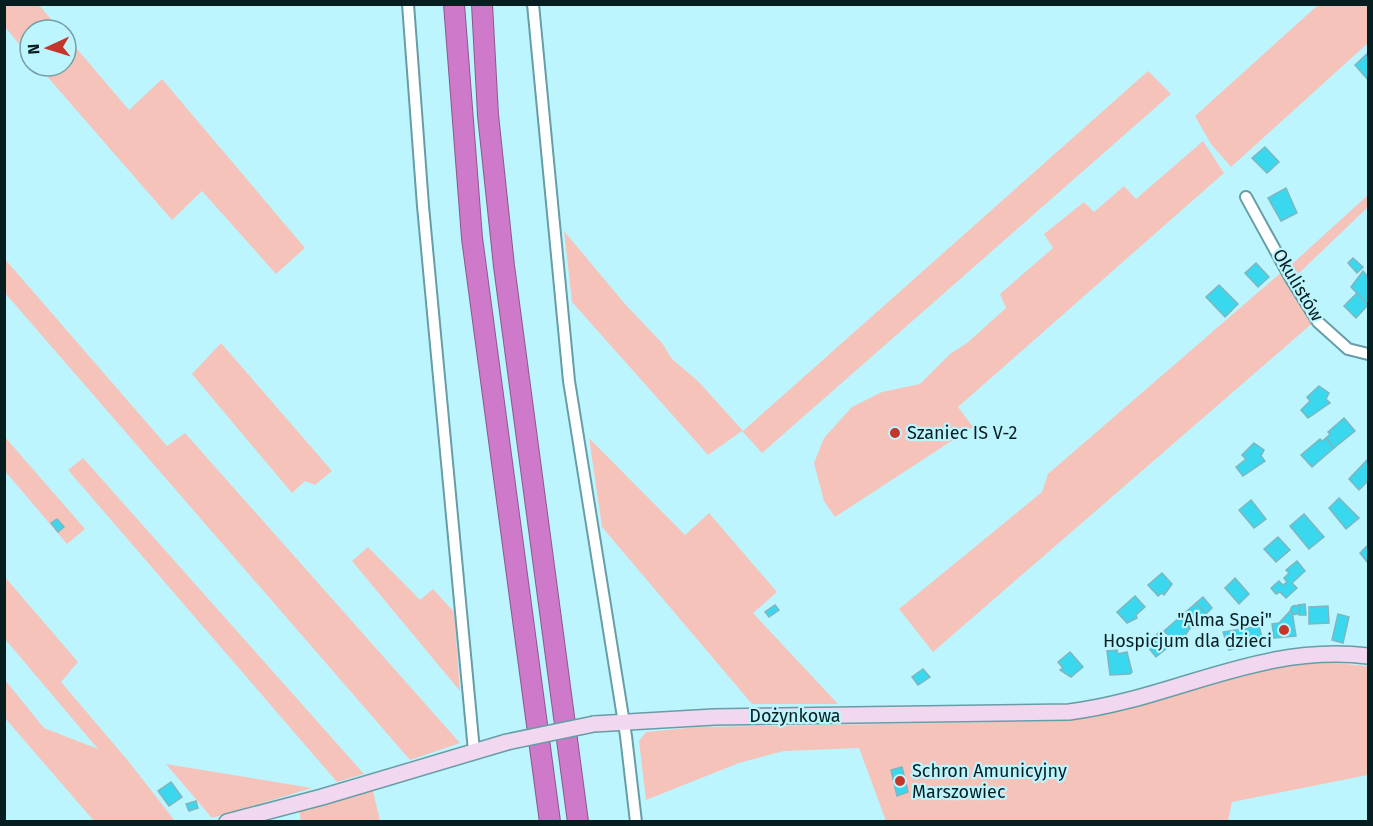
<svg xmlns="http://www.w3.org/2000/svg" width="1373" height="826" font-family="'Fira Sans',sans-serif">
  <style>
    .green { fill: #f5c3ba }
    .building { fill: #3ad8ee; stroke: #7fb5bf; stroke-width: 1.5 }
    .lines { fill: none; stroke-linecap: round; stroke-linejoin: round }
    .street-casing { stroke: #679da6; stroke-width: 14 }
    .secondary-casing { stroke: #679da6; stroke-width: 18 }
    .highway-casing { stroke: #89598f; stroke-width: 22 }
    .street { stroke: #fff; stroke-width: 10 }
    .secondary { stroke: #f1d7ef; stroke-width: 15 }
    .highway { stroke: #cf79ca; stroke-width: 20 }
    .secondary-bridge-casing { stroke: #679da6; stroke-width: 18; stroke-linecap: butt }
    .secondary-bridge { stroke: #f1d7ef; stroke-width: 15 }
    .poi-dot { fill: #c4362a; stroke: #bdf5ff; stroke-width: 2 }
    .labels { text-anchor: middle; stroke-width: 4.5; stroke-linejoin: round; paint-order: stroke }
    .street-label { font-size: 18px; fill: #071e21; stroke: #bdf5ff }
    .poi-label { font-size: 18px; fill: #071e21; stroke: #bdf5ff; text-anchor: start }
  </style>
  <rect width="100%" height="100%" fill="#bdf5ff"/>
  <g class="green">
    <path d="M4,5H39L60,30H30V57L5,27Z"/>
    <path d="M1318,5H1368V43L1231,167L1211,144L1195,116Z"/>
    <path d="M66,36L129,110L162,79L305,248L276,274L202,191L172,220L38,66H66Z"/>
    <path d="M1148,71L1171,94L762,453L742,431L708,455L572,302L564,231L625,304L662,343L672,359L699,382L743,431Z"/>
    <path d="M1203,141L1224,173L958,407L973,427L835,517L824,501L814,463L824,438L852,407L882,392L920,384L950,354L967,343L1006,308L1000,294L1053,248L1044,234L1084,202L1094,212L1124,186L1136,199Z"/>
    <path d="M1368,195V207L1296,276L1291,265Z"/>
    <path d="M4,258L167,446L185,433L460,743L410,760L5,293Z"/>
    <path d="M1284,270L1315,321L933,652L899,609L1042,492L1048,474Z"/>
    <path d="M221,343L332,471L315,485L305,481L292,493L192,374Z"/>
    <path d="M4,436L85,529L67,544L5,471Z"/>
    <path d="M589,438L685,535L709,513L777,592L753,613L838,704H752L602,527Z"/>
    <path d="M83,458L364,774L337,782L68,470Z"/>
    <path d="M368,547L420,600L433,589L454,612L460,691L352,561Z"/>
    <path d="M4,576L78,662L61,682L129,762L175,821H94L5,718V680L44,728L98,749L5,639Z"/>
    <path d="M1323,662L1368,666V775L1232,802L1228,821H886L859,748L784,751L739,763L646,800L639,741L646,732L698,727L1067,721C1154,710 1234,666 1323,662Z"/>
    <path d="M166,764L312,788L212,818Z"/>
    <path d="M373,791L380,821H301L299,811Z"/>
  </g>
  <g class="building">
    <path d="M1368,53V80L1355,65Z"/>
    <path d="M1265,147L1279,162L1267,173L1252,158Z"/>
    <path d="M1286,188L1297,213L1281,221L1268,198Z"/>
    <path d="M1353,258L1363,267L1357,273L1348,263Z"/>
    <path d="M1256,263L1269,277L1258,287L1245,273Z"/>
    <path d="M1363,271L1368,277V305L1351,287Z"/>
    <path d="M1219,285L1238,304L1225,317L1206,297Z"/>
    <path d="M1357,293L1368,305L1356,318L1344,306Z"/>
    <path d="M1319,386L1329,393L1326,399L1330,403L1308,418L1301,410L1310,401L1307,397Z"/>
    <path d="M1344,418L1355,431L1334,448L1326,438L1330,434L1328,432Z"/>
    <path d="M1326,438L1334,448L1312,467L1301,455L1320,439L1322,441Z"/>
    <path d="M1254,443L1264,450L1261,456L1265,461L1243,476L1236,467L1246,459L1242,455Z"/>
    <path d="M1368,459V481L1359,490L1349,479Z"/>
    <path d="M1339,498L1359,518L1346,529L1329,508Z"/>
    <path d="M1251,500L1266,519L1254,528L1239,510Z"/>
    <path d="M1304,514L1324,537L1309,549L1290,526Z"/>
    <path d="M57,519L64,527L58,532L51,523Z"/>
    <path d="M1278,537L1290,550L1276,562L1264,549Z"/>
    <path d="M1368,545V563L1360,553Z"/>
    <path d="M1297,561L1305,571L1292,583L1297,588L1286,598L1280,592L1276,594L1271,588L1279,581L1283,585L1287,582L1284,578L1289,573L1286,570Z"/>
    <path d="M1162,573L1172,584L1164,595L1162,593L1158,596L1148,585Z"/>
    <path d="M1235,578L1249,594L1239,604L1225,588Z"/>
    <path d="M1135,596L1145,607L1136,615L1137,618L1127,623L1117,612Z"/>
    <path d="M1203,597L1212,608L1206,614L1196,603Z"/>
    <path d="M1196,603L1206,614L1190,628L1180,617Z"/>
    <path d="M1305,604L1306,615H1299L1298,605Z"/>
    <path d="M775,605L779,610L769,617L765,612Z"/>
    <circle cx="1295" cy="610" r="4.5"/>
    <path d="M1328,606L1329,623L1309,624V607Z"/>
    <path d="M1290,611H1292L1296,636L1274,638L1272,624L1279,623Z"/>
    <path d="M1338,614L1349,617L1343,643L1332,640Z"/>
    <path d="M1180,617L1190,628L1183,639L1180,636L1174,642L1164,631Z"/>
    <path d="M1259,626L1263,641L1229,650L1223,632Z"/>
    <path d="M1159,632L1171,645L1156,657L1147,646Z"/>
    <path d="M1117,650L1118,654L1127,652L1132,672L1130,674L1110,675L1107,651Z"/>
    <path d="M1070,652L1083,667L1071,677L1060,670L1063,668L1058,662Z"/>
    <path d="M923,669L930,677L918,685L912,677Z"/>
    <path d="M902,767L908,792L897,796L891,770Z"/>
    <path d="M171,782L182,797L169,806L158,791Z"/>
    <path d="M196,801L198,808L189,811L186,804Z"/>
  </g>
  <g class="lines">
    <g class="street-casing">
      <g id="street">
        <path d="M408,4L423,206L474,751"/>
        <path d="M533,4L569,381L626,736L636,822"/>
        <path d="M1246,197L1290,277L1318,322L1348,349L1368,354"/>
      </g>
    </g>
    <g class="secondary-casing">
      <g id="secondary">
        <path d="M594,724L714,717L1069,712C1173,699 1260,643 1368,656"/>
        <path d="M227,822L322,797L507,742"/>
      </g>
    </g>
    <g class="highway-casing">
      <g id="highway">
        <path d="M454,4L472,238L550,822"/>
        <path d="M482,4L488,115L504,266L578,822"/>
      </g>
    </g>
    <use href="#street" class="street"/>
    <use href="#secondary" class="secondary"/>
    <use href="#highway" class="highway"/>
    <g class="secondary-bridge-casing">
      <path id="secondary-bridge" d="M507,742L594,724"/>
    </g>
    <use href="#secondary-bridge" class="secondary-bridge"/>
  </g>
  <g class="poi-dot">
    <circle cx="895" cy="433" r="6"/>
    <circle cx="1284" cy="630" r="6"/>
    <circle cx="900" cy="781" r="6"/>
  </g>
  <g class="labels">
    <g class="street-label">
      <text transform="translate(1298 285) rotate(59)" y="6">Okulistów</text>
      <text x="795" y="722">Dożynkowa</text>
    </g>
    <g class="poi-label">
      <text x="907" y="439">Szaniec IS V-2</text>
      <text x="1272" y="626" text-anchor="end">"Alma Spei"<tspan x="1272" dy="21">Hospicjum dla dzieci</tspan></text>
      <text x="912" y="777">Schron Amunicyjny<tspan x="912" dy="21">Marszowiec</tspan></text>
    </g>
  </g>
  <rect width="1373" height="826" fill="none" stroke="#071e21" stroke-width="12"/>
  <g transform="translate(48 48) rotate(266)"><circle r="28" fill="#bdf5ff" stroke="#749fa6" stroke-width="1.5"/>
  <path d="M0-4.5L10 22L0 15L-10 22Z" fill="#c4362a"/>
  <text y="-9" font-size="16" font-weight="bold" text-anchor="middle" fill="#071e21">N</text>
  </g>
</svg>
